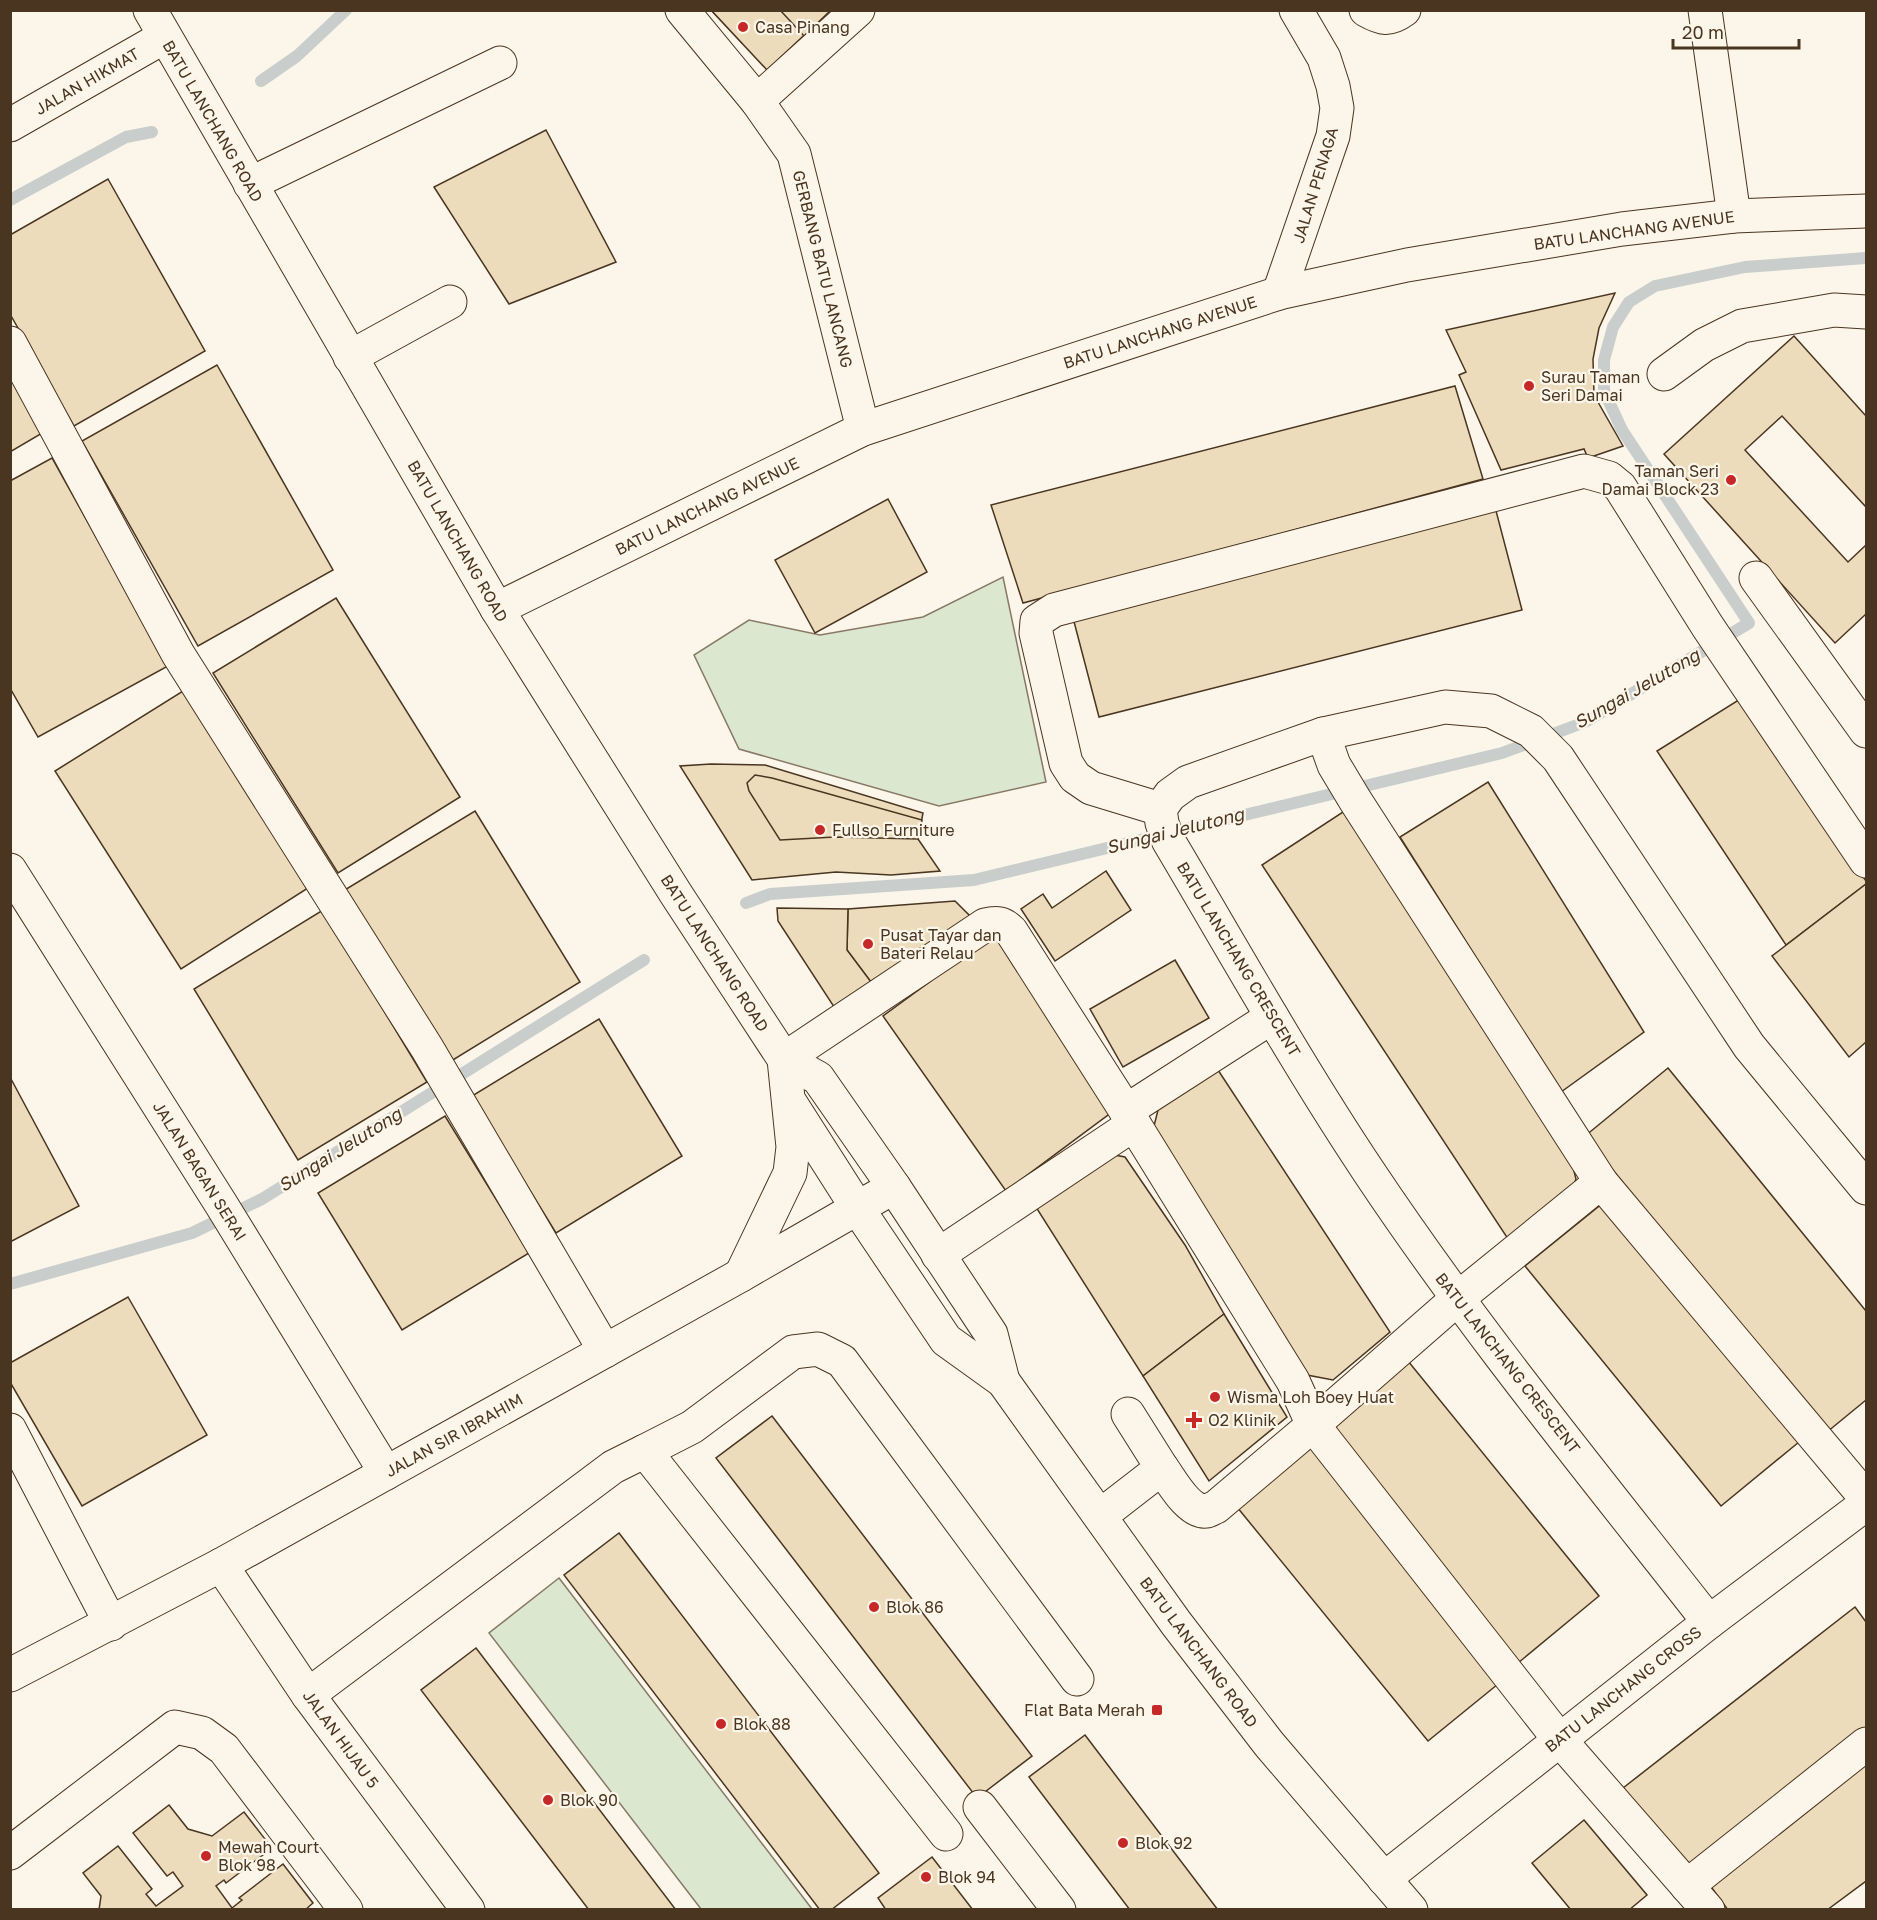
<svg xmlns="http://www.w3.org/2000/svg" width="1877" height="1920" font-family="'Golos Text',sans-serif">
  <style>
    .green { fill: #dce7d0; stroke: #887966; stroke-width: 1.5 }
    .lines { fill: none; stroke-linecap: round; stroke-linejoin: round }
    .stream { stroke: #c9cecd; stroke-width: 12 }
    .building { fill: #ecdcbc; stroke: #4a3520; stroke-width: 1.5 }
    .minor-casing { stroke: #4a3520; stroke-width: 35 }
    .major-casing { stroke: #4a3520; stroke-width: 35 }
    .minor { stroke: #fbf6e9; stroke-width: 33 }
    .major { stroke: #fbf6e9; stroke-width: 33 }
    .poi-dot { fill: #c62828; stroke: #fbf6e9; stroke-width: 2 }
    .labels { text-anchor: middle; stroke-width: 4.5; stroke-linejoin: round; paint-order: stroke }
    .poi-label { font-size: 16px; fill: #4a3520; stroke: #fbf6e9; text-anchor: start }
    .street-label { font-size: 16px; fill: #4a3520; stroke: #fbf6e9 }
    .water-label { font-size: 18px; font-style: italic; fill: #4a3520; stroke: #fbf6e9 }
  </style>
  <rect width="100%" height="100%" fill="#fbf6e9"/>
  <g class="green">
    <path d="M1003,577L1046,782L939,806L739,749L694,655L749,620L820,635L923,617Z"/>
    <path d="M559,1578L812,1909H701L489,1633Z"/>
  </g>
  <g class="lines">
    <g class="stream">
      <path d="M261,81L297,56L346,10"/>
      <path d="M10,200L126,137L152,132"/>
      <path d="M746,903L770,894L974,880L1502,753L1585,722L1749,623L1622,430L1604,391V360L1613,327L1629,302L1655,286L1745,267L1866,258"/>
      <path d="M10,1284L192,1233L262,1199L644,960"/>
    </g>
  </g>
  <g class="building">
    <path d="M711,10H776L742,43Z"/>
    <path d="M711,10H831L767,70Z"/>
    <path d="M780,10H831L804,36Z"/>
    <path d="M546,130L616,262L509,304L434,187Z"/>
    <path d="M108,179L205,351L74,426L10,314V235Z"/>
    <path d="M1615,293L1599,328L1593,359L1594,395L1623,446L1588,458L1584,449L1501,470L1459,375L1466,372L1446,330Z"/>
    <path d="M1794,336L1866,416V507L1782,416L1745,450L1848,562L1866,545V614L1835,643L1664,454Z"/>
    <path d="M217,365L333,570L198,646L82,441Z"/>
    <path d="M10,375L44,432L10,452Z"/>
    <path d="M1455,386L1483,479L1023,603L991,505Z"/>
    <path d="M52,458L168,666L38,737L10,688V481Z"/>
    <path d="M888,499L927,572L815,633L775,560Z"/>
    <path d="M1495,507L1522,610L1099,717L1072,614Z"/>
    <path d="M336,598L460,797L338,873L213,673Z"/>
    <path d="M183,691L308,888L181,969L55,771Z"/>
    <path d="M1745,696L1866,881V884L1786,945L1657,751Z"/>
    <path d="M711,764L765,765L923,813L918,839L940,871L891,875L836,872L752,880L680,766Z"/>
    <path d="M755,775L772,778L922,820L918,839L835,837L780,840L749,791L747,783Z"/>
    <path d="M1488,782L1644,1032L1561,1092L1400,837Z"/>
    <path d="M1346,810L1570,1155L1576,1179L1570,1195L1510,1242L1262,865Z"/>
    <path d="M475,811L580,982L448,1063L343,891Z"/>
    <path d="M1106,871L1131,910L1055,961L1021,909L1043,894L1052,908Z"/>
    <path d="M1866,884V1042L1849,1057L1772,956Z"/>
    <path d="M955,901L972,918L874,986L847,950L848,909Z"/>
    <path d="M777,908L848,909L847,950L874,986L838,1013L778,921Z"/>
    <path d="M323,910L427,1082L298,1160L194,989Z"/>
    <path d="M994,935L1112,1112L1006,1191L883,1016Z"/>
    <path d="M1175,960L1209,1018L1123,1067L1090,1009Z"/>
    <path d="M599,1019L682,1156L556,1233L472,1096Z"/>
    <path d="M1668,1068L1866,1311V1400L1827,1432L1585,1136Z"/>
    <path d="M1218,1070L1390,1332L1333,1380L1307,1375L1152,1134L1158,1110Z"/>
    <path d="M10,1077L79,1206L10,1242Z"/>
    <path d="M445,1116L529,1253L402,1330L318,1193Z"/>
    <path d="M1109,1154L1125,1157L1185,1245L1224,1314L1143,1376L1034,1204Z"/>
    <path d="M1603,1203L1799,1442L1721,1506L1525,1266Z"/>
    <path d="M128,1297L207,1435L82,1506L10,1382V1363Z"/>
    <path d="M1224,1314L1287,1417L1209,1481L1143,1376Z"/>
    <path d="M1408,1361L1599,1596L1518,1663L1325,1429Z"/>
    <path d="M772,1416L1032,1756L977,1798L716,1458Z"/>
    <path d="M1312,1445L1503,1680L1428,1741L1237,1507Z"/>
    <path d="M619,1533L879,1873L831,1910H820L564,1575Z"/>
    <path d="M1855,1607L1866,1622V1728L1686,1866L1623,1788Z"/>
    <path d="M476,1648L676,1910H589L421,1690Z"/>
    <path d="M1085,1735L1218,1910H1130L1029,1777Z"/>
    <path d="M1866,1756V1881L1827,1910H1728L1709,1884Z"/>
    <path d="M169,1805L188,1829L212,1836L244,1812L272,1848L226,1883L224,1880L216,1886L232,1908L242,1900L239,1898L283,1864L313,1903L305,1910H99L101,1896L83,1873L118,1846L152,1889L146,1894L156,1906L183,1886L173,1872L167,1876L133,1833Z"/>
    <path d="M1584,1820L1647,1895L1629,1910H1571L1532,1863Z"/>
    <path d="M932,1857L973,1910H886L878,1898Z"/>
  </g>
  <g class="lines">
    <g class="minor-casing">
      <g id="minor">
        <path d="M682,10L757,101L794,154L863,429"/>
        <path d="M1366,10C1382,19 1389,21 1404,10"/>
        <path d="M1705,10L1734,216"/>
        <path d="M757,101L858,10"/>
        <path d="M10,125L164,37"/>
        <path d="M250,184L500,63"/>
        <path d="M1279,293L1333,136L1337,108L1333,86L1324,58L1296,10"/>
        <path d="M10,343L178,654L427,1048L605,1351"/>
        <path d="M350,357L450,302"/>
        <path d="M1664,374L1704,345L1742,326L1834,310L1866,312"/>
        <path d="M1756,578L1866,731"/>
        <path d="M497,609L863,429L1279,293L1407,265L1622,229L1734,216L1866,211"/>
        <path d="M1323,734L1334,765L1355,800L1601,1182L1866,1498"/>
        <path d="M1160,809L1091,788L1075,777L1066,763L1036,633L1037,621L1054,610L1584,471L1609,478L1620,487L1708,627L1866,861"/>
        <path d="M10,870L221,1204L386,1473"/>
        <path d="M784,1059L985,925C997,922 1003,923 1011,931L1126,1111L1293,1381L1313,1425L1559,1739L1708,1910"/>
        <path d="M1126,1111L1272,1017"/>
        <path d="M938,1255L1134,1124"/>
        <path d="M1128,1414L1162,1468"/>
        <path d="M10,1430L111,1624"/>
        <path d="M645,1451L692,1427L793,1352L818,1349L842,1361L1077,1679"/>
        <path d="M1100,1516L1162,1468C1171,1480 1189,1514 1207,1511C1210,1510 1213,1508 1216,1507L1313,1425L1457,1299L1601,1182"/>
        <path d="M221,1565L308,1695L468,1910"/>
        <path d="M1709,1622C1593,1474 1473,1328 1369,1172C1297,1064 1234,951 1168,840L1162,823L1160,809L1170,795L1188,782L1323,734L1445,707L1491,711L1531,731L1558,758L1749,1046L1866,1188"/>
        <path d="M10,1675L221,1565L741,1275L894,1187"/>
        <path d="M308,1695L613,1467L645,1451L946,1834"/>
        <path d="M980,1807L1059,1910"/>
        <path d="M10,1853L175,1727L202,1733L224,1749L346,1910"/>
        <path d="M1384,1879L1709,1622L1866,1504"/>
        <path d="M1687,1886L1866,1744"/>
      </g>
    </g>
    <g class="major-casing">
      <g id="major">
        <path d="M150,10L497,609L676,894L784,1059L793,1147L790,1173L741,1275"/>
        <path d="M784,1059L818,1078L894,1187L991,1334L1003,1381"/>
        <path d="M791,1104L858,1209L946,1340L1003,1381L1176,1623L1269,1744L1411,1910"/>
      </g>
    </g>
    <use href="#minor" class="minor"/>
    <use href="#major" class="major"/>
  </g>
  <g class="poi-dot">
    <circle cx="743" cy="27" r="6"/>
    <circle cx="1529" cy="386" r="6"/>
    <circle cx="1731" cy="480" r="6"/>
    <circle cx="820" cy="830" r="6"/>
    <circle cx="868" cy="944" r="6"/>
    <circle cx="1215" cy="1397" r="6"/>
    <path d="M1191 1411h6v6h6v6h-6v6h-6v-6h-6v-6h6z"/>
    <circle cx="874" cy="1607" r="6"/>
    <rect x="1151" y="1704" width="12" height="12" rx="3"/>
    <circle cx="721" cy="1724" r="6"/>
    <circle cx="548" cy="1800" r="6"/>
    <circle cx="1123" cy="1843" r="6"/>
    <circle cx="206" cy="1856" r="6"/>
    <circle cx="926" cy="1877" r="6"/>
  </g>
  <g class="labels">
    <g class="poi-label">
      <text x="755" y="33">Casa Pinang</text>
      <text x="1541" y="383">Surau Taman<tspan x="1541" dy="18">Seri Damai</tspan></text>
      <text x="1719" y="477" text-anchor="end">Taman Seri<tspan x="1719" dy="18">Damai Block 23</tspan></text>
      <text x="832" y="836">Fullso Furniture</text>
      <text x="880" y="941">Pusat Tayar dan<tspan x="880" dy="18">Bateri Relau</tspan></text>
      <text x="1227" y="1403">Wisma Loh Boey Huat</text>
      <text x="1208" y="1426">O2 Klinik</text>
      <text x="886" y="1613">Blok 86</text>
      <text x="1145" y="1716" text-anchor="end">Flat Bata Merah</text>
      <text x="733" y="1730">Blok 88</text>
      <text x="560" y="1806">Blok 90</text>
      <text x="1135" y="1849">Blok 92</text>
      <text x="218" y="1853">Mewah Court<tspan x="218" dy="18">Blok 98</tspan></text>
      <text x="938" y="1883">Blok 94</text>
    </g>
    <g class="street-label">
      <text transform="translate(87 81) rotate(-30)" y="6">JALAN HIKMAT</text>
      <text transform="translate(213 121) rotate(60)" y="6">BATU LANCHANG ROAD</text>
      <text transform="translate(1315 185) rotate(-73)" y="6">JALAN PENAGA</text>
      <text transform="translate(1634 230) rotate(-8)" y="6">BATU LANCHANG AVENUE</text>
      <text transform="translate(823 269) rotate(76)" y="6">GERBANG BATU LANCANG</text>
      <text transform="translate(1160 332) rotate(-18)" y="6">BATU LANCHANG AVENUE</text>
      <text transform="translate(707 506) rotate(-26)" y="6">BATU LANCHANG AVENUE</text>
      <text transform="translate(458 541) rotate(60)" y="6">BATU LANCHANG ROAD</text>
      <text transform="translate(715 953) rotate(57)" y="6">BATU LANCHANG ROAD</text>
      <text transform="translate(1239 959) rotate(59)" y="6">BATU LANCHANG CRESCENT</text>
      <text transform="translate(200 1171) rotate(58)" y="6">JALAN BAGAN SERAI</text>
      <text transform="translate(1508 1363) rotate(52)" y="6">BATU LANCHANG CRESCENT</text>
      <text transform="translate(454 1435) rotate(-29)" y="6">JALAN SIR IBRAHIM</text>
      <text transform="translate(1199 1652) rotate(53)" y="6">BATU LANCHANG ROAD</text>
      <text transform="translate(1623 1689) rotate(-38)" y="6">BATU LANCHANG CROSS</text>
      <text transform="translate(341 1739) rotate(54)" y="6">JALAN HIJAU 5</text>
    </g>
    <g class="water-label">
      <text transform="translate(1637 689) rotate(-30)" y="6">Sungai Jelutong</text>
      <text transform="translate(1175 831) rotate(-14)" y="6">Sungai Jelutong</text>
      <text transform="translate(340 1150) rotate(-32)" y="6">Sungai Jelutong</text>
    </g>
  </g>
  <rect width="1877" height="1920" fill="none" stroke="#4a3520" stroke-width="24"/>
  <path d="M1673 39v9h126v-9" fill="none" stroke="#4a3520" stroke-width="3"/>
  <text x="1682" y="39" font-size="18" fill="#4a3520" stroke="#fbf6e9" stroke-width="4.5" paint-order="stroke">20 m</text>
</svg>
